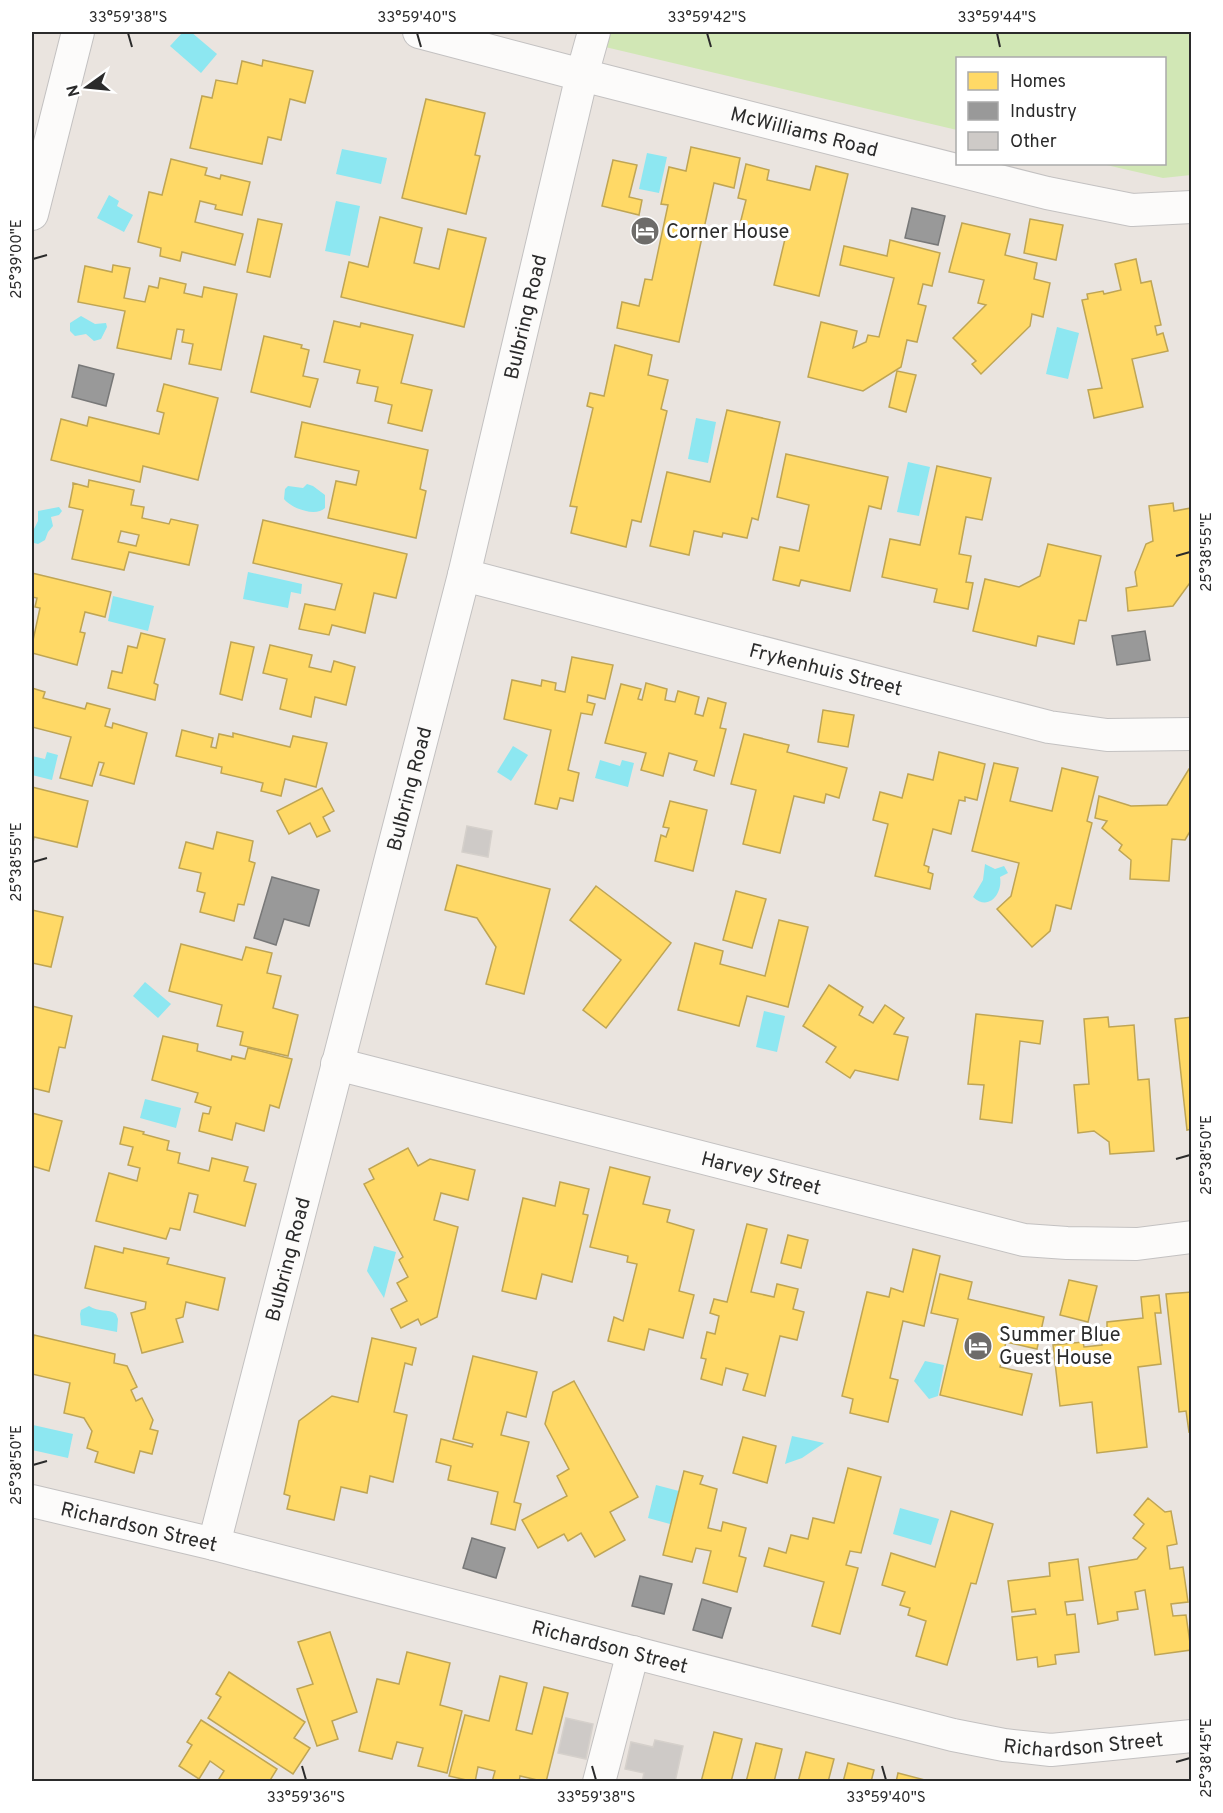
<svg xmlns="http://www.w3.org/2000/svg" width="1223" height="1813" font-family="Overpass,sans-serif">
  <style>
    .green { fill: #d1e7b5 }
    .water { fill: #8de7f1 }
    .homes { fill: #ffd966; stroke: #bfa554; stroke-width: 1.5; fill-rule: evenodd }
    .industry { fill: #999; stroke: #787878; stroke-width: 1.5 }
    .building { fill: #cecac7; stroke: #d5d0cb; stroke-width: 1.5 }
    .lines { fill: none; stroke-linecap: round; stroke-linejoin: round }
    .minor-casing { stroke: #c3c1c1; stroke-width: 34 }
    .minor { stroke: #fcfbfa; stroke-width: 32 }
    .ticks { fill: none; stroke: #2b2b2b; stroke-width: 2 }
    .labels { text-anchor: middle; stroke-width: 6; stroke-linejoin: round; paint-order: stroke }
    .street-label { font-size: 20px; fill: #2b2b2b; stroke: #fff }
    .poi-label { font-size: 20px; fill: #2b2b2b; stroke: #fff; text-anchor: start }
    .neatline { fill: none; stroke: #2b2b2b; stroke-width: 2 }
    .ticks-label { font-size: 15px; text-anchor: middle; fill: #2b2b2b }
  </style>
  <rect width="100%" height="100%" fill="#eae4df"/>
  <path class="green" d="M606,32H1191V175L1163,178L1102,164H1164V58H958L957,130L601,46Z"/>
  <g class="water">
    <path d="M183,32H191L217,54L201,73L170,46Z"/>
    <path d="M342,149L387,158L381,184L336,174Z"/>
    <path d="M647,153L667,157L659,193L639,189Z"/>
    <path d="M109,195L119,201L117,206L133,215L124,232L97,218Z"/>
    <path d="M336,201L360,206L350,256L325,251Z"/>
    <path d="M81,316L95,324L106,323L107,327L101,339L94,341L86,334L75,336L70,331V323Z"/>
    <path d="M1057,327L1079,333L1068,379L1046,374Z"/>
    <path d="M696,418L716,422L708,463L688,459Z"/>
    <path d="M908,462L930,467L919,516L897,512Z"/>
    <path d="M307,484L313,486L325,495V508C316,517 292,509 284,499L285,489L288,486L303,488Z"/>
    <path d="M59,507L62,511L59,515L51,517L53,526L48,532L45,540L38,544L34,543L32,533L38,521V511Z"/>
    <path d="M248,572L302,584L301,594L291,592L288,608L243,599Z"/>
    <path d="M113,596L154,606L148,631L108,621Z"/>
    <path d="M513,746L528,755L511,781L497,772Z"/>
    <path d="M47,752L58,755L52,780L32,775V756L45,759Z"/>
    <path d="M600,760L620,766L622,760L634,763L628,787L595,778Z"/>
    <path d="M985,864L995,869L1004,866L1008,873L1000,877C1003,893 989,912 973,897L983,880Z"/>
    <path d="M145,982L171,1004L158,1018L133,996Z"/>
    <path d="M764,1011L785,1016L777,1052L756,1047Z"/>
    <path d="M145,1099L181,1108L176,1128L140,1118Z"/>
    <path d="M374,1246L396,1252L384,1298L367,1271Z"/>
    <path d="M89,1306C99,1313 108,1308 116,1314L118,1319L117,1332L81,1325L80,1314L81,1310Z"/>
    <path d="M925,1361L944,1365L938,1396L929,1399L914,1381Z"/>
    <path d="M33,1425L73,1434L68,1458L32,1450Z"/>
    <path d="M792,1436L824,1443L802,1458L785,1464Z"/>
    <path d="M656,1485L679,1491L670,1524L648,1518Z"/>
    <path d="M900,1508L939,1519L931,1545L893,1534Z"/>
  </g>
  <g class="homes">
    <path d="M263,60L313,71L305,103L290,99L281,140L268,137L262,164L190,148L202,96L212,98L216,80L237,84L242,61L262,66Z"/>
    <path d="M426,99L485,113L475,155L480,156L466,214L402,198Z"/>
    <path d="M691,147L740,158L734,188L714,183L679,342L617,328L622,302L639,306L645,279L652,280L668,205L661,204L669,167L686,171Z"/>
    <path d="M171,159L207,168L205,175L220,179L221,175L250,182L242,215L215,209L216,205L200,201L195,222L243,234L235,265L182,252L180,261L160,256L161,248L138,242L149,192L162,195Z"/>
    <path d="M613,160L637,165L629,197L642,200L639,215L602,206Z"/>
    <path d="M746,164L769,170L767,180L810,190L816,166L848,174L819,296L774,285L785,239L739,228L746,200L738,198Z"/>
    <path d="M380,217L422,228L414,263L439,269L448,229L486,238L464,327L341,297L349,262L368,267Z"/>
    <path d="M258,219L282,224L270,277L247,272Z"/>
    <path d="M1030,219L1063,225L1056,260L1024,253Z"/>
    <path d="M962,223L1010,234L1005,255L1037,263L1034,279L1050,283L1043,317L1032,314L1030,326L981,374L972,364L976,361L953,338L986,305L978,303L984,280L949,272Z"/>
    <path d="M890,240L940,253L932,286L923,284L918,304L926,306L917,342L907,340L901,367L863,391L808,377L821,322L857,331L853,348L866,342L868,335L879,337L894,278L840,265L844,246L887,256Z"/>
    <path d="M1136,259L1141,283L1151,281L1161,325L1155,326L1157,335L1163,333L1168,351L1132,359L1143,407L1094,418L1088,390L1102,388L1082,300L1088,299L1087,294L1103,291L1104,294L1121,290L1115,264Z"/>
    <path d="M113,265L130,268L124,298L145,302L149,286L158,288L160,278L186,284L184,293L202,297L204,287L237,294L221,370L189,364L193,344L182,342L184,330L177,329L171,359L117,348L125,311L78,302L85,266L112,272Z"/>
    <path d="M334,321L360,327L361,323L413,335L401,383L432,390L422,431L388,423L392,405L375,401L378,387L357,383L360,370L324,362Z"/>
    <path d="M264,336L302,345L301,348L309,350L303,376L318,379L310,407L251,392Z"/>
    <path d="M615,345L652,355L648,375L668,380L661,409L667,411L641,522L632,520L626,547L571,533L577,507L570,506L593,408L587,406L590,393L604,396Z"/>
    <path d="M897,371L916,375L906,412L889,407Z"/>
    <path d="M164,384L218,398L198,480L143,466L140,482L51,460L61,419L87,426L89,417L159,434L164,413L157,411Z"/>
    <path d="M727,410L780,422L758,520L752,518L747,538L723,533L722,537L694,531L689,555L650,546L667,472L710,482Z"/>
    <path d="M302,422L428,450L420,489L426,491L416,538L328,518L336,481L356,485L359,471L295,457Z"/>
    <path d="M786,454L888,477L881,509L869,506L850,591L801,580L799,586L773,580L780,547L799,551L809,505L777,497Z"/>
    <path d="M937,466L991,478L982,520L966,517L959,554L971,556L966,582L973,583L968,609L934,602L937,589L882,577L890,539L920,545Z"/>
    <path d="M89,480L134,490L131,505L144,507L142,518L169,524L171,519L198,525L189,565L129,552L124,570L72,559L83,510L69,507L73,487V483L88,487ZM121,531L139,535L136,546L118,542Z"/>
    <path d="M1173,503L1174,511L1191,508L1192,580L1173,606L1128,611L1126,588L1137,586L1135,572L1146,544L1153,541L1149,506Z"/>
    <path d="M263,520L407,554L396,598L374,593L365,633L332,625L329,635L299,629L305,604L335,610L342,584L253,563Z"/>
    <path d="M1048,544L1101,556L1086,621L1079,620L1074,644L1038,636L1036,646L973,631L985,579L1019,587L1040,576Z"/>
    <path d="M32,573L111,592L105,617L85,612L80,632L85,633L77,665L32,653V645L40,608L35,607L37,598L32,597Z"/>
    <path d="M141,633L165,639L154,683L158,685L155,700L108,688L112,671L122,673L128,646L137,648Z"/>
    <path d="M231,642L254,647L242,700L220,694Z"/>
    <path d="M270,645L312,655L309,667L331,672L334,661L355,667L346,705L315,697L311,717L280,709L287,679L263,673Z"/>
    <path d="M572,657L613,665L605,699L588,695L587,702L595,704L592,715L581,713L568,770L579,773L573,801L560,798L557,809L535,804L551,730L504,719L512,680L541,686L542,680L556,683L555,690L565,692Z"/>
    <path d="M646,683L667,689L665,700L675,702L678,691L699,697L695,714L703,716L708,698L726,703L720,728L726,729L714,776L694,770L697,761L669,753L663,776L641,770L646,753L605,743L621,684L641,689L638,699L642,700Z"/>
    <path d="M32,688L45,692L43,698L85,709L87,703L110,709L105,726L112,728L113,723L147,733L134,784L100,775L104,763L99,762L92,786L60,778L71,737L32,727Z"/>
    <path d="M823,710L854,715L848,747L818,742Z"/>
    <path d="M182,730L213,738L211,747L216,748L219,734L233,737V733L290,747L293,736L327,743L316,787L285,779L281,796L261,791L263,783L221,773L222,767L176,756Z"/>
    <path d="M744,734L789,745L787,752L847,768L839,798L826,794L824,803L794,796L780,853L743,844L756,790L731,784Z"/>
    <path d="M939,752L985,764L977,800L965,797V801L959,800L951,834L933,829L924,865L929,867L928,872L933,874L930,889L875,876L888,824L873,820L880,792L902,798L908,774L933,780Z"/>
    <path d="M994,763L1018,768L1010,801L1052,811L1062,768L1098,777L1087,821L1092,823L1071,909L1056,905L1050,931L1032,947L997,909L1011,896L1019,863L972,851Z"/>
    <path d="M1189,769L1192,770V828L1185,840L1172,839L1169,881L1130,879L1131,860L1119,850L1122,845L1102,828L1107,821L1095,818L1099,796L1131,806L1167,805Z"/>
    <path d="M32,787L88,801L77,847L34,837L32,848Z"/>
    <path d="M322,788L334,811L323,817L330,831L317,837L310,823L289,834L277,811Z"/>
    <path d="M670,801L707,810L693,871L655,861L661,835L666,837L669,828L663,827Z"/>
    <path d="M217,832L253,841L249,861L255,863L244,905L238,904L234,921L200,912L205,893L197,891L201,873L179,868L186,842L213,849Z"/>
    <path d="M457,865L550,889L524,994L486,984L496,947L477,918L445,910Z"/>
    <path d="M596,886L671,943L606,1028L583,1010L621,960L570,920Z"/>
    <path d="M736,891L766,899L752,948L723,940Z"/>
    <path d="M32,910L63,917L51,967L32,963Z"/>
    <path d="M779,920L808,927L788,1007L747,996L739,1026L678,1010L695,943L723,951L720,964L765,976Z"/>
    <path d="M181,944L242,960L246,947L272,953L267,973L281,976L273,1008L298,1015L288,1056L240,1045L243,1032L217,1026L222,1005L169,991Z"/>
    <path d="M829,985L863,1007L859,1015L873,1023L885,1005L904,1018L894,1034L908,1037L898,1080L855,1070L850,1078L826,1062L836,1047L803,1026Z"/>
    <path d="M32,1006L72,1016L65,1048L59,1047L49,1092L32,1088Z"/>
    <path d="M976,1014L1043,1021L1040,1044L1020,1041L1012,1123L980,1119L984,1085L968,1084Z"/>
    <path d="M1108,1017L1109,1027L1134,1025L1138,1080L1149,1079L1154,1151L1110,1154L1109,1142L1094,1131L1078,1133L1074,1085L1089,1084L1084,1019Z"/>
    <path d="M1192,1017V1129L1187,1130L1175,1019Z"/>
    <path d="M163,1036L198,1044L197,1051L231,1060L232,1056L245,1059L248,1048L292,1059L279,1108L270,1105L264,1131L236,1123L232,1140L199,1131L203,1113L209,1114L211,1107L195,1102L198,1093L152,1080Z"/>
    <path d="M32,1113L62,1121L49,1171L32,1166Z"/>
    <path d="M124,1127L144,1132L143,1134L169,1141L167,1150L180,1153L178,1163L209,1171L212,1158L248,1167L244,1181L256,1184L245,1226L194,1212L198,1195L189,1193L180,1230L170,1228L166,1239L96,1221L109,1173L137,1181L140,1168L128,1165L133,1147L120,1144Z"/>
    <path d="M408,1148L418,1166L430,1159L475,1170L468,1200L441,1193L434,1220L458,1227L437,1317L421,1325L418,1319L401,1328L391,1309L407,1301L397,1283L408,1277L399,1260L403,1257L364,1184L374,1179L369,1169Z"/>
    <path d="M610,1167L650,1177L643,1204L670,1210L667,1222L694,1230L679,1291L694,1295L683,1338L649,1329L644,1350L608,1341L614,1317L623,1321L637,1264L627,1262L628,1256L590,1247Z"/>
    <path d="M560,1182L589,1189L583,1214L588,1215L572,1282L542,1274L536,1299L502,1291L523,1198L555,1206Z"/>
    <path d="M747,1224L767,1229L751,1292L774,1297L777,1284L798,1289L793,1309L804,1312L797,1340L780,1336L765,1396L743,1390L748,1374L726,1368L722,1385L701,1379L706,1359L701,1358L707,1332L715,1334L719,1316L710,1313L714,1299L727,1302Z"/>
    <path d="M788,1235L808,1240L801,1268L781,1263Z"/>
    <path d="M95,1246L123,1253L124,1248L169,1258L167,1264L225,1278L218,1310L186,1302L183,1317L176,1319L183,1342L142,1353L131,1313L145,1309L146,1302L85,1288Z"/>
    <path d="M913,1249L940,1256L924,1326L903,1321L890,1378L898,1380L888,1422L850,1413L853,1399L842,1396L867,1292L889,1297L891,1288L903,1292Z"/>
    <path d="M940,1274L972,1282L968,1299L1044,1317L1037,1349L1006,1342L1000,1367L1032,1374L1022,1415L940,1395L958,1319L931,1313Z"/>
    <path d="M1069,1280L1097,1286L1088,1322L1060,1315Z"/>
    <path d="M1192,1292V1431L1189,1432L1186,1411L1179,1412L1166,1294Z"/>
    <path d="M1159,1295L1161,1313H1155L1161,1364L1138,1367L1147,1447L1097,1453L1092,1402L1060,1406L1053,1345L1083,1342L1084,1347L1102,1345L1100,1329L1107,1328V1322L1143,1318L1141,1297Z"/>
    <path d="M34,1335L115,1354L114,1363L127,1366L137,1387L131,1390L136,1401L142,1398L153,1420L150,1429L158,1431L152,1454L140,1451L134,1473L95,1462L98,1452L87,1448L92,1431L84,1418L64,1413L70,1383L32,1374V1346Z"/>
    <path d="M372,1338L416,1348L412,1365L405,1363L394,1412L407,1415L393,1482L370,1476L367,1493L341,1487L334,1520L287,1509L290,1496L284,1494L299,1421L332,1396L358,1402Z"/>
    <path d="M473,1356L537,1372L526,1417L507,1412L501,1435L529,1442L514,1502L521,1504L515,1530L491,1524L498,1492L448,1480L451,1466L436,1462L441,1439L472,1447L473,1444L453,1439Z"/>
    <path d="M574,1381L638,1497L610,1512L625,1540L595,1557L581,1533L568,1541L564,1534L538,1548L522,1520L567,1496L557,1476L569,1469L545,1424L553,1392Z"/>
    <path d="M743,1437L776,1446L767,1483L733,1473Z"/>
    <path d="M848,1468L881,1477L861,1553L850,1551L846,1565L858,1568L840,1634L812,1626L824,1582L764,1566L769,1548L786,1553L791,1535L808,1539L813,1518L834,1523Z"/>
    <path d="M684,1471L703,1476L700,1484L717,1489L708,1528L721,1531L723,1522L746,1528L739,1556L746,1558L737,1592L703,1583L711,1551L696,1548L692,1562L663,1555Z"/>
    <path d="M1148,1498L1165,1512L1171,1511L1177,1544L1167,1546L1170,1569L1183,1567L1188,1602L1171,1604L1173,1616L1186,1615L1191,1650L1155,1655L1145,1590L1135,1592L1138,1609L1117,1612L1118,1620L1098,1624L1089,1567L1137,1559L1146,1548L1133,1538L1144,1524L1134,1515Z"/>
    <path d="M951,1511L993,1524L976,1584L971,1583L947,1665L916,1656L926,1621L908,1615L910,1608L900,1605L905,1592L882,1585L891,1553L935,1567Z"/>
    <path d="M1078,1559L1083,1600L1065,1602L1067,1615L1075,1614L1079,1652L1055,1655L1056,1664L1038,1667L1037,1657L1017,1660L1012,1617L1036,1614L1035,1609L1012,1612L1008,1581L1050,1576L1049,1563Z"/>
    <path d="M330,1632L357,1712L332,1721L338,1739L317,1746L297,1689L313,1684L298,1642Z"/>
    <path d="M407,1652L450,1663L440,1705L462,1711L447,1773L418,1766L423,1748L397,1742L392,1759L359,1751L377,1679L399,1684Z"/>
    <path d="M229,1672L305,1722L294,1738L310,1748L293,1774L208,1718L221,1697L216,1694Z"/>
    <path d="M500,1676L527,1683L516,1730L532,1734L544,1687L568,1693L546,1782L520,1776L519,1782H492L495,1771L478,1767L475,1782L449,1776L465,1715L489,1721Z"/>
    <path d="M201,1720L277,1769L269,1782H217L224,1771L210,1761L199,1779L179,1766L192,1745L187,1742Z"/>
    <path d="M714,1732L742,1739L731,1782H701Z"/>
    <path d="M756,1743L782,1749L774,1782H746Z"/>
    <path d="M806,1752L834,1759L828,1782H798Z"/>
    <path d="M848,1763L874,1770L871,1782H843Z"/>
    <path d="M898,1773L925,1780V1782H896Z"/>
  </g>
  <g class="industry">
    <path d="M912,208L945,216L938,245L905,238Z"/>
    <path d="M79,365L114,374L106,406L72,397Z"/>
    <path d="M1145,631L1150,660L1117,665L1112,636Z"/>
    <path d="M272,877L319,890L309,926L284,919L276,945L254,938Z"/>
    <path d="M472,1538L505,1548L496,1578L463,1568Z"/>
    <path d="M640,1576L672,1584L664,1614L632,1606Z"/>
    <path d="M702,1599L731,1608L722,1638L693,1630Z"/>
  </g>
  <g class="building">
    <path d="M467,826L492,831L488,857L462,852Z"/>
    <path d="M566,1718L593,1724L586,1759L558,1753Z"/>
    <path d="M655,1740L683,1746L675,1782H642L644,1773L625,1769L631,1742L653,1747Z"/>
  </g>
  <g class="lines">
    <g class="minor-casing">
      <g id="minor">
        <path id="s1" d="M419,32L582,75L1047,193L1132,210L1192,207"/>
        <path d="M32,214L78,32"/>
        <path id="s2" d="M464,575L1049,727L1107,735L1192,734"/>
        <path id="s3" d="M337,1064L1024,1240L1067,1243L1137,1244L1192,1237"/>
        <path id="s4" d="M32,1501L214,1544L953,1735L1004,1745L1051,1750L1192,1736"/>
        <path id="s5" d="M214,1544L464,575L582,75L594,32"/>
        <path d="M599,1782L633,1652"/>
      </g>
    </g>
    <use href="#minor" class="minor"/>
  </g>
  <path class="ticks" d="M128,33L132,47M417,33L421,47M707,33L711,47M997,33L1000,47M33,259L47,255M1176,556L1190,552M33,862L47,858M1176,1159L1190,1155M33,1465L47,1461M1176,1762L1190,1758M302,1766L306,1780M592,1766L596,1780M882,1766L886,1780"/>
  <defs>
    <g id="hotel-disc" transform="scale(1.5)"><circle r="9.5" fill="#6e6c6a" stroke="#fff"/><path d="M-6-4.5h1.5V1H6V5H4.5V3h-9V5H-6ZM-4 0a1.8 1.8 0 1 1 3.6 0ZM.5 0V-2.5h3Q6-2.5 6 0Z" fill="#fff"/></g>
  </defs>
  <g fill-rule="evenodd">
    <use href="#hotel-disc" x="645" y="231"/>
    <use href="#hotel-disc" x="978" y="1346"/>
  </g>
  <g class="labels">
    <g class="street-label">
      <text dy="7" stroke="none"><textPath href="#s1" startOffset="398">McWilliams Road</textPath></text>
      <text dy="7" stroke="none"><textPath href="#s5" startOffset="1266">Bulbring Road</textPath></text>
      <text dy="7" stroke="none"><textPath href="#s2" startOffset="374">Frykenhuis Street</textPath></text>
      <text dy="7" stroke="none"><textPath href="#s5" startOffset="780">Bulbring Road</textPath></text>
      <text dy="7" stroke="none"><textPath href="#s3" startOffset="438">Harvey Street</textPath></text>
      <text dy="7" stroke="none"><textPath href="#s5" startOffset="294">Bulbring Road</textPath></text>
      <text dy="7" stroke="none"><textPath href="#s4" startOffset="110">Richardson Street</textPath></text>
      <text dy="7" stroke="none"><textPath href="#s4" startOffset="596">Richardson Street</textPath></text>
      <text dy="7" stroke="none"><textPath href="#s4" startOffset="1082">Richardson Street</textPath></text>
    </g>
    <g class="poi-label">
      <text x="666" y="238">Corner House</text>
      <text x="999" y="1341">Summer Blue<tspan x="999" dy="23">Guest House</tspan></text>
    </g>
  </g>
  <rect width="1223" height="1813" fill="none" stroke="#ffffff" stroke-width="66"/>
  <rect x="956" y="57" width="210" height="108" fill="#ffffff" stroke="#aaaaaa" stroke-width="1.5"/>
  <rect x="968" y="72" width="30" height="18" fill="#ffd966" stroke="#aaaaaa" stroke-width="1.5"/>
  <text x="1010" y="87" font-size="18" fill="#2b2b2b">Homes</text>
  <rect x="968" y="102" width="30" height="18" fill="#999999" stroke="#aaaaaa" stroke-width="1.5"/>
  <text x="1010" y="117" font-size="18" fill="#2b2b2b">Industry</text>
  <rect x="968" y="132" width="30" height="18" fill="#cecac7" stroke="#aaaaaa" stroke-width="1.5"/>
  <text x="1010" y="147" font-size="18" fill="#2b2b2b">Other</text>
  <g transform="translate(87 87) rotate(255)" stroke="#ffffff" stroke-width="4.5" paint-order="stroke">
  <path d="M0-4.5L10 22L0 15L-10 22Z" fill="#2b2b2b"/>
  <text y="-9" font-size="16" font-weight="bold" text-anchor="middle" fill="#2b2b2b">N</text>
  </g>
  <rect x="33" y="33" width="1157" height="1747" class="neatline"/>
  <g class="ticks-label">
    <text x="128" y="22">33°59'38"S</text>
    <text x="417" y="22">33°59'40"S</text>
    <text x="707" y="22">33°59'42"S</text>
    <text x="997" y="22">33°59'44"S</text>
    <text transform="translate(16 259) rotate(-90)" y="5">25°39'00"E</text>
    <text transform="translate(1206 552) rotate(-90)" y="5">25°38'55"E</text>
    <text transform="translate(16 862) rotate(-90)" y="5">25°38'55"E</text>
    <text transform="translate(1206 1155) rotate(-90)" y="5">25°38'50"E</text>
    <text transform="translate(16 1465) rotate(-90)" y="5">25°38'50"E</text>
    <text transform="translate(1206 1758) rotate(-90)" y="5">25°38'45"E</text>
    <text x="306" y="1802">33°59'36"S</text>
    <text x="596" y="1802">33°59'38"S</text>
    <text x="886" y="1802">33°59'40"S</text>
  </g>
</svg>
